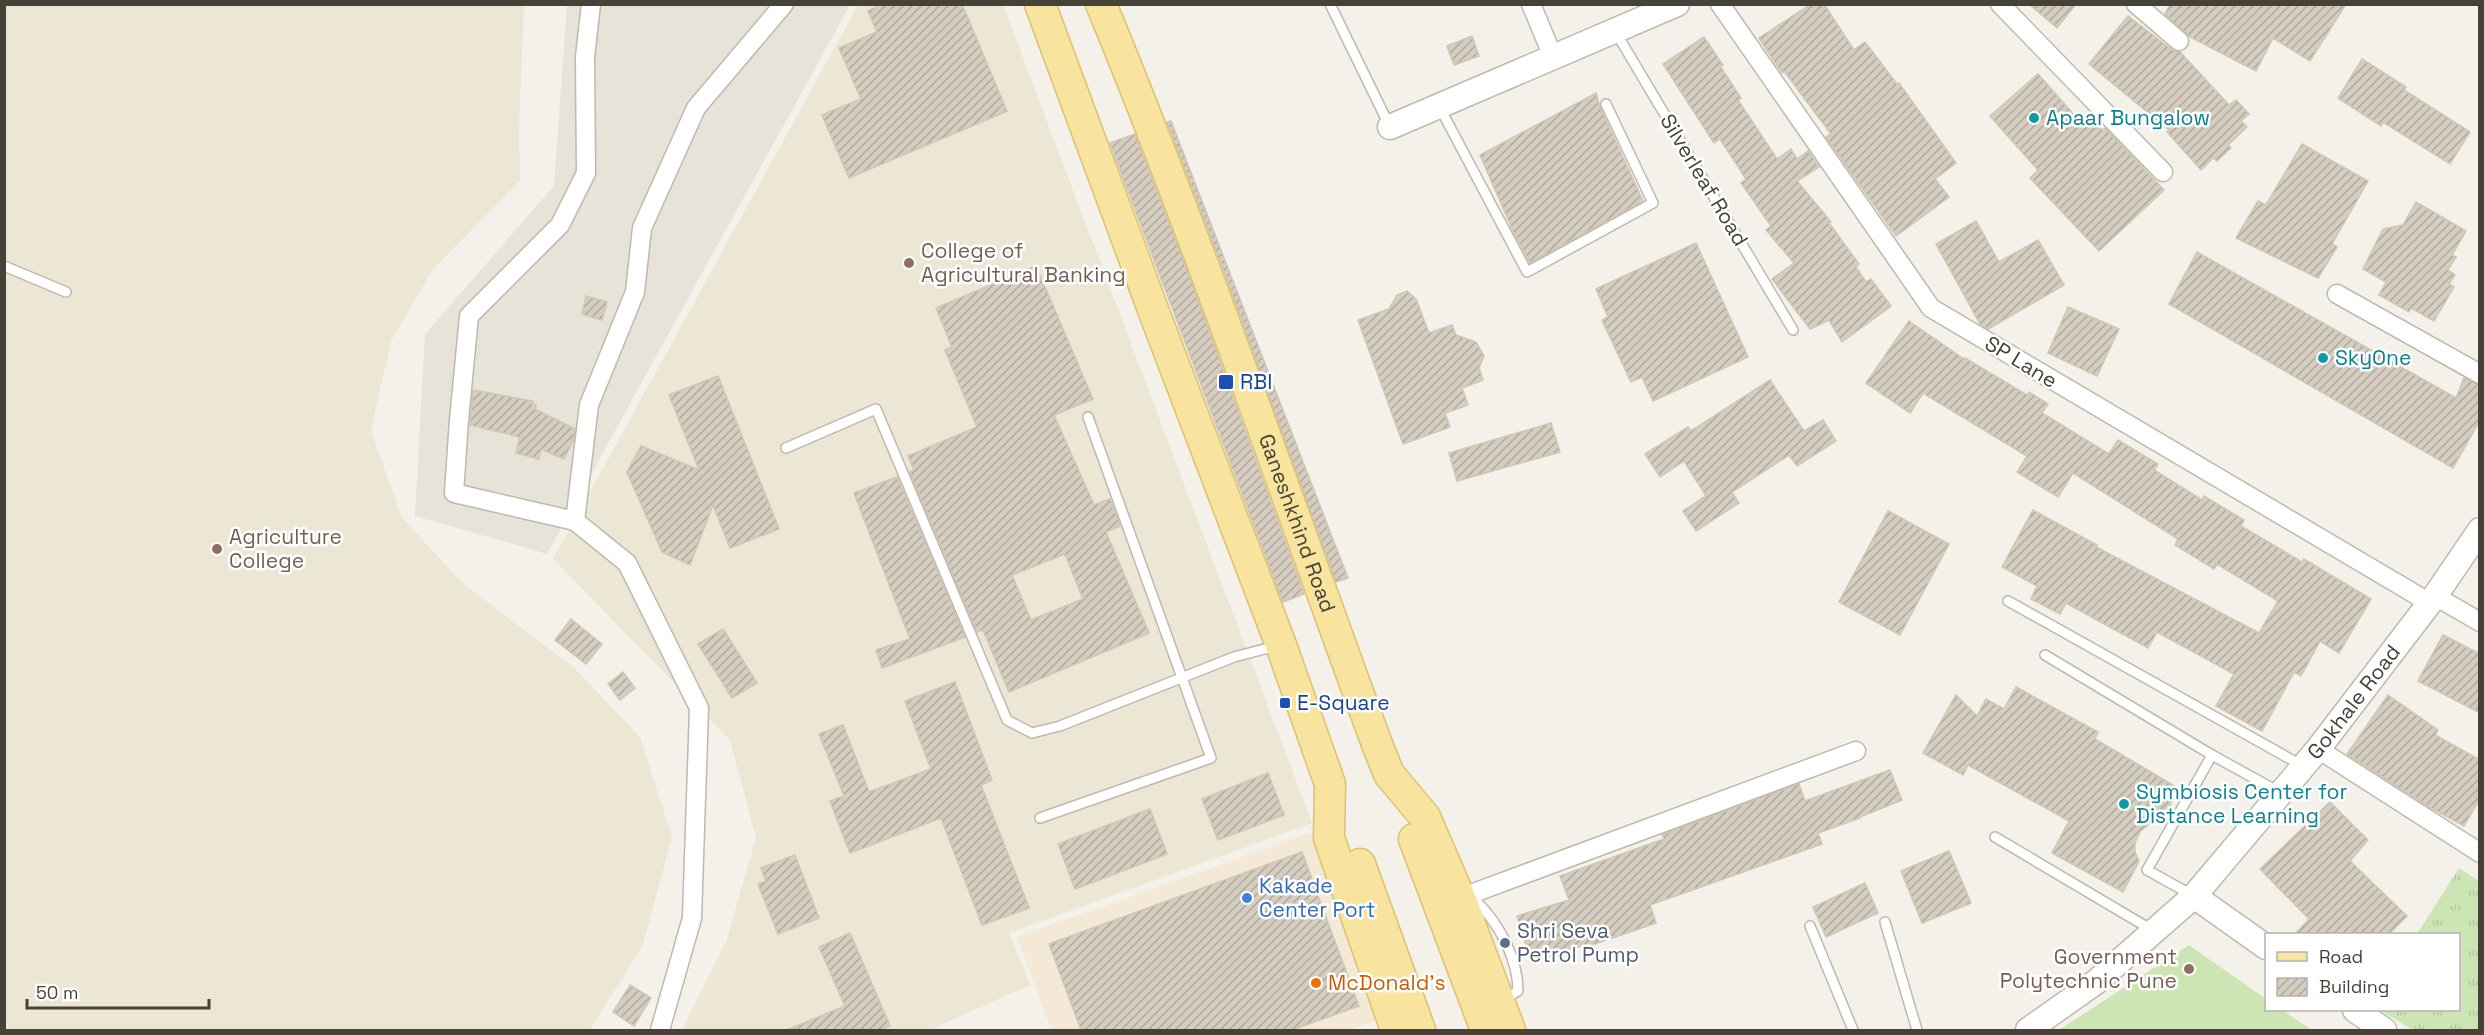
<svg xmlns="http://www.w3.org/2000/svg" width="2484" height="1035" font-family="'Space Grotesk',sans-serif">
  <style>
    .residential { fill: #e7e3d8 }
    .commercial { fill: #f4e9d7 }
    .education { fill: #ece6d5 }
    .grass { fill: url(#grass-tufts) }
    .pitch { fill: #cde5b5 }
    .building { fill: url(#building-hatch); stroke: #cfc6b3; stroke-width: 1.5; fill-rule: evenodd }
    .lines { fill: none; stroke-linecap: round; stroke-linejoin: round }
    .service-casing { stroke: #bfb9ad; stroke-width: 12 }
    .minor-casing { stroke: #bfb9ad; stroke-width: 21 }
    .tertiary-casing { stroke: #bfb9ad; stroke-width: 27 }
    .primary-casing { stroke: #dcc16f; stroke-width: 33 }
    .service { stroke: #fff; stroke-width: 9 }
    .minor { stroke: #fff; stroke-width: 18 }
    .tertiary { stroke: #fff; stroke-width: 24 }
    .primary { stroke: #f8e39f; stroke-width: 30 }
    .culture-dot { fill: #0f9aa8; stroke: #fff; stroke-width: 2 }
    .education-dot { fill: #8d6e63; stroke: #fff; stroke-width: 2 }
    .transit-dot { fill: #1a4fb4; stroke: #fff; stroke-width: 2 }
    .shop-dot { fill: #3f7fe0; stroke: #fff; stroke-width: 2 }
    .service-dot { fill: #5c6f8a; stroke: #fff; stroke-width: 2 }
    .food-dot { fill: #e8710a; stroke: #fff; stroke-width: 2 }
    .labels { text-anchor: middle; stroke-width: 5; stroke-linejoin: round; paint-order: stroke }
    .culture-label { font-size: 21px; fill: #0d838f; stroke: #fff; text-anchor: start }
    .street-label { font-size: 21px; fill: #474238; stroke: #fff }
    .education-label { font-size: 21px; fill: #785e54; stroke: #fff; text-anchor: start }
    .transit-label { font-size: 21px; fill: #164399; stroke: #fff; text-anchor: start }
    .shop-label { font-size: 21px; fill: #366cbe; stroke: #fff; text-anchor: start }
    .service-label { font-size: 21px; fill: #4e5e75; stroke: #fff; text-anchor: start }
    .food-label { font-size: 21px; fill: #c56008; stroke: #fff; text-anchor: start }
  </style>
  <defs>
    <pattern id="grass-tufts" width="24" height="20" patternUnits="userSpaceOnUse" patternTransform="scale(1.5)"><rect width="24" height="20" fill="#cde5b5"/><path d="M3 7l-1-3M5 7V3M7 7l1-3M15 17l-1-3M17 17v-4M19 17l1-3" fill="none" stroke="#b1c69c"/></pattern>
    <pattern id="building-hatch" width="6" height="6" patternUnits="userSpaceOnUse" patternTransform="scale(1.5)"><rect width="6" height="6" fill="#d5cdc0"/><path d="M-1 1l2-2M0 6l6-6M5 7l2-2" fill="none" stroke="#afa89d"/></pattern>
  </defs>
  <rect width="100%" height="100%" fill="#f4f1ea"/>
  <path class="residential" d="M567,5H850L547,554L415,516L425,334L554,186Z"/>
  <path class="commercial" d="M1316,831L1386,1017L1349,1030H1051L1017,937Z"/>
  <g class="education">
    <path d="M5,5H524L519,126L520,181L433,269L391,341L371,430L401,516L460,581L574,668L640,737L672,837L643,945L590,1030H5Z"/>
    <path d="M858,5H1003L1312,823L1009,933L1030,985L929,1030H682L726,942L756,838L730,740L553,559Z"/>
  </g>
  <path class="grass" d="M2459,868L2479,881V1030H2413L2380,1010H2458V934H2417Z"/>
  <path class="pitch" d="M2189,945L2266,999V1010H2282L2312,1030H2059Z"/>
  <g class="building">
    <path d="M882,4H962L1007,111L849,178L822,115L861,99L839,48L877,32L868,11Z"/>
    <path d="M1811,4H1824L1854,50L1865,42L1897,84L1899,83L1956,163L1935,179L1949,197L1896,236L1826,137L1831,134L1784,71L1782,73L1759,38Z"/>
    <path d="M2029,4H2076L2057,28Z"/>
    <path d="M2170,4H2346L2310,61L2273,38L2256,71L2190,37L2165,14Z"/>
    <path d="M2128,16L2172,50L2180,52L2229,105L2236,100L2249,114L2241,121L2247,127L2228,145L2231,148L2217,161L2213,158L2201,170L2167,132L2169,130L2089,64Z"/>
    <path d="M1472,36L1479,56L1454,65L1447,46Z"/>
    <path d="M1704,37L1723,65L1720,66L1741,98L1738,100L1777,159L1791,149L1797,159L1808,151L1819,167L1797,181L1831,222L1829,223L1859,264L1856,267L1866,282L1871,279L1891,306L1842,342L1829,320L1810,329L1772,279L1794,263L1766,230L1771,226L1741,183L1746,179L1720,139L1714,143L1663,64Z"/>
    <path d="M2362,59L2406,87L2404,90L2470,132L2450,164L2383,122L2381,126L2338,98Z"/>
    <path d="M2038,74L2084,126L2090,120L2103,130L2105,128L2164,190L2099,251L2030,178L2038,170L1990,116Z"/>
    <path d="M1596,93L1600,107L1643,201L1530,263L1513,231L1480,155Z"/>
    <path d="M1171,121L1348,578L1336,582L1225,274L1167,122Z"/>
    <path d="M1135,134L1193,286L1304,594L1283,602L1110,143Z"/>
    <path d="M2302,144L2368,181L2332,244L2337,247L2318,278L2236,238L2258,201L2266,205Z"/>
    <path d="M2416,202L2466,231L2452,255L2456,257L2448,270L2455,275L2449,284L2454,287L2434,321L2411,308L2409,312L2379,295L2386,282L2363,269L2383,229L2403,225Z"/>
    <path d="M1976,221L1999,262L2038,240L2064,285L1988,329L1980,324L1936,244Z"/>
    <path d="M1696,243L1748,357L1653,401L1642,377L1631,382L1602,320L1608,317L1596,289Z"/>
    <path d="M2197,252L2456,398L2464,378L2480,385V420L2453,468L2169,304Z"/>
    <path d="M1036,266L1093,399L1054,415L1094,505L1110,499L1120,526L1106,532L1149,633L1009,692L983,630L977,632L910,472L914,470L908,456L977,427L945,350L952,347L936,308ZM1065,554L1083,599L1031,620L1012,575Z"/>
    <path d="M1407,291L1416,299L1429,333L1452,325L1456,335L1476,342L1484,356L1479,368L1483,380L1462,388L1468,405L1445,413L1450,427L1403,444L1358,320L1389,309L1397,295Z"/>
    <path d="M586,296L607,302L602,320L582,314Z"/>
    <path d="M2068,307L2119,329L2097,376L2048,353Z"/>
    <path d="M1909,321L1964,359L1965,358L2027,395L2029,392L2048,404L2042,413L2109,454L2118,440L2158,464L2154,470L2202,500L2204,496L2244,520L2241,526L2302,562L2304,559L2371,599L2339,653L2320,641L2301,676L2294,672L2262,731L2216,706L2234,674L2157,632L2148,648L2066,603L2060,614L2031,599L2037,586L2002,567L2033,510L2097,545L2096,547L2259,633L2278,601L2217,564L2214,569L2175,545L2178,539L2073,473L2058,497L2017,472L2027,456L1923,393L1910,413L1866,383Z"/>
    <path d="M718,376L779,529L730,548L713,505L690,565L662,552L627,472L641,446L699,470L669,395Z"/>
    <path d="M1770,380L1804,431L1823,420L1836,441L1797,466L1789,455L1732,492L1739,503L1696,531L1683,511L1706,496L1684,461L1660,477L1645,454L1688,427L1691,431Z"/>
    <path d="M473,390L533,401L532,404L536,405L535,409L575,429L573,441L564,459L541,449L539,459L516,453L520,437L470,425Z"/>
    <path d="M1551,423L1560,452L1457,481L1449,453Z"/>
    <path d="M897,477L965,637L882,668L876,650L910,639L854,493Z"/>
    <path d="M1888,511L1949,544L1900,635L1839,602Z"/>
    <path d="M571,619L602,644L586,664L555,640Z"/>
    <path d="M723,629L757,683L732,698L698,644Z"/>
    <path d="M2443,635L2480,654V713L2418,681Z"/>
    <path d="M623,672L635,688L620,700L608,684Z"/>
    <path d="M955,682L992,780L981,785L1029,908L982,925L941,818L850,853L830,801L844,796L819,734L843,725L869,792L931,769L905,701Z"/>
    <path d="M2016,687L2098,732L2095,739L2178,788L2163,820L2149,824L2140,832L2135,843V852L2139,861L2123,892L2052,853L2069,821L1968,765L1963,775L1923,753L1956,695L1977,716L1986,699L2004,709Z"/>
    <path d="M2388,695L2438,730L2435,735L2480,760V798L2464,826L2431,808L2347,754Z"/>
    <path d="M1890,770L1902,800L1860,817V818L1818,833L1822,844L1650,905L1656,923L1586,947L1585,945L1531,962L1517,916L1569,900L1560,876L1664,839L1662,835L1799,784L1805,801Z"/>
    <path d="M1268,773L1284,815L1218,840L1202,799Z"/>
    <path d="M2330,802L2368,840L2350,861L2407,916L2389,934H2295L2309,919L2260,869Z"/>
    <path d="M1150,809L1167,854L1075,889L1058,844Z"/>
    <path d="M1949,851L1971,903L1922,923L1901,871Z"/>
    <path d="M1302,852L1359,1006L1292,1030H1081L1049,944Z"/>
    <path d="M795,855L819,918L778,934L758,884L766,881L761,868Z"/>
    <path d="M1865,883L1878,913L1826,937L1813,907Z"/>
    <path d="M850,933L890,1026L879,1030H787L845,1006L819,947Z"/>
    <path d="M630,985L651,998L634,1026L613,1012Z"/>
  </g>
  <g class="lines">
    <g class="service-casing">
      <g id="service">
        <path d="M1330,4L1389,125"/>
        <path d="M1615,31L1793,330"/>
        <path d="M1440,108L1527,272L1653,203L1606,104"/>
        <path d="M4,266L66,292"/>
        <path d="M786,448L876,409L1007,720L1032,733L1060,726L1234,657L1276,646"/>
        <path d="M2008,601L2301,765"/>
        <path d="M2045,655L2212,755L2279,792"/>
        <path d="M1040,818L1211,758L1088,417"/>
        <path d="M1995,837L2152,930"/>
        <path d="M2192,895L2147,870L2212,755"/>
        <path d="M1469,907L1478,903C1500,925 1518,960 1518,991L1503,1000"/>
        <path d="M1885,922L1917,1030"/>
        <path d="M1810,926L1853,1030"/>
      </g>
    </g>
    <g class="minor-casing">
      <g id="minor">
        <path d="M1531,4L1553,57"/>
        <path d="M1720,4L1931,308L2430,603"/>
        <path d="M2000,4L2163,172"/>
        <path d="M2136,4L2179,41"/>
        <path d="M2337,294L2480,374"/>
        <path d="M575,521L454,493L459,420L469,316L560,225L586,173L585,57L591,4"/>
        <path d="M2435,596L2480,622"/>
        <path d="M2318,749L2480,853"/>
        <path d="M1460,898L1856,751"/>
        <path d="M660,1030L692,918L699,708L627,563L575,521L589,405L635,292L642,228L696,108L784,4"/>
      </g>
    </g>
    <g class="tertiary-casing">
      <g id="tertiary">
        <path d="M1390,127L1677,4"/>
        <path d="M2194,896L2266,947"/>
        <path d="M2355,1010L2384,1030"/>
        <path id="s1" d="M2028,1030L2096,982L2194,896L2318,749L2435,596L2480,530"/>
      </g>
    </g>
    <g class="primary-casing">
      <g id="primary">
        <path d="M1040,4L1155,315L1281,645L1330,784L1329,838L1396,1030"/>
        <path id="s2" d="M1101,4C1202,248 1286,497 1377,744L1389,774L1425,817L1460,898L1510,1030"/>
        <path d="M1414,839L1486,1030"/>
        <path d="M1360,864L1420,1030"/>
      </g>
    </g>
    <use href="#service" class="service"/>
    <use href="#minor" class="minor"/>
    <use href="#tertiary" class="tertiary"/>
    <use href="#primary" class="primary"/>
  </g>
  <g class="culture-dot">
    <circle cx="2034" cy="118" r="6"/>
    <circle cx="2323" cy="358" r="6"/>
    <circle cx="2124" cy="804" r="6"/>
  </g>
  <g class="education-dot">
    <circle cx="909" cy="263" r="6"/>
    <circle cx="217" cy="549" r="6"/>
    <circle cx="2189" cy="969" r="6"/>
  </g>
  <g class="transit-dot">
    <rect x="1218" y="374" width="16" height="16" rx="3"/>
    <rect x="1279" y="697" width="12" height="12" rx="3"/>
  </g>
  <circle class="shop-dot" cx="1247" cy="898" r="6"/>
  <circle class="service-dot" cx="1505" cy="943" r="6"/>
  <circle class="food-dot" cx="1316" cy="983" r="6"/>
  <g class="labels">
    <g class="culture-label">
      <text x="2046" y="125">Apaar Bungalow</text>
      <text x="2335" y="365">SkyOne</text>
      <text x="2136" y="799">Symbiosis Center for<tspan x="2136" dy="24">Distance Learning</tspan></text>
    </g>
    <g class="street-label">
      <text transform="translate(1704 180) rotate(59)" y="7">Silverleaf Road</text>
      <text transform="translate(2021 362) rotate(31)" y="7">SP Lane</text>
      <text dy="7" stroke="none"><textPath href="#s2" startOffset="555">Ganeshkhind Road</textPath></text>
      <text dy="7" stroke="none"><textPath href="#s1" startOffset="465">Gokhale Road</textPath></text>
    </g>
    <g class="education-label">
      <text x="921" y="258">College of<tspan x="921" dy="24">Agricultural Banking</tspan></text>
      <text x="229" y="544">Agriculture<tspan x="229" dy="24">College</tspan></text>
      <text x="2177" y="964" text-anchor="end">Government<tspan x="2177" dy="24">Polytechnic Pune</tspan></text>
    </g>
    <g class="transit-label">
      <text x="1240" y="389">RBI</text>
      <text x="1297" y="710">E-Square</text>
    </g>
    <g class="shop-label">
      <text x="1259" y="893">Kakade<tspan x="1259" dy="24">Center Port</tspan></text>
    </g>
    <g class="service-label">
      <text x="1517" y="938">Shri Seva<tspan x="1517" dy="24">Petrol Pump</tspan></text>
    </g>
    <g class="food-label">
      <text x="1328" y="990">McDonald's</text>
    </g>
  </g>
  <rect width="2484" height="1035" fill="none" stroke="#474238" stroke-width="12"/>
  <rect x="2265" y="933" width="195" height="78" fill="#ffffff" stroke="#b5b3af" stroke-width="1.5"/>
  <rect x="2277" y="952" width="30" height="9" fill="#f8e39f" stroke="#b5b3af" stroke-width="1.5"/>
  <text x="2319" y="963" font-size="18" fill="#474238">Road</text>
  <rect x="2277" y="978" width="30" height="18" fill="url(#building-hatch)" stroke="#b5b3af" stroke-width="1.5"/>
  <text x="2319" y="993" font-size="18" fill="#474238">Building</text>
  <path d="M27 999v9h182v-9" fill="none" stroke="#474238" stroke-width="3"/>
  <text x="36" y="999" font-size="18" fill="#474238" stroke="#ffffff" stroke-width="4.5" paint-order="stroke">50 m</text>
</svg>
